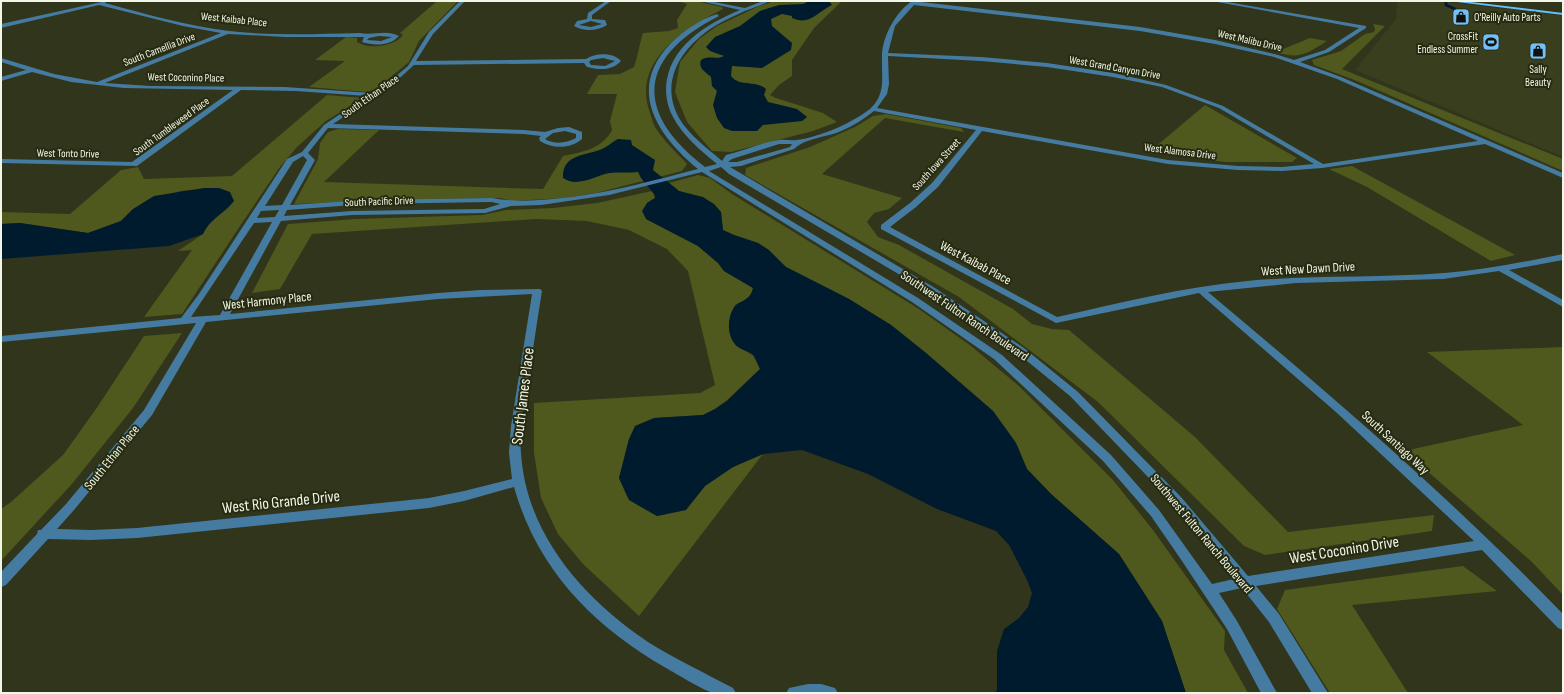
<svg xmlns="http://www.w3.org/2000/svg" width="1564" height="694" font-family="'Sofia Sans Condensed',sans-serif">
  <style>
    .built { fill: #393f1e }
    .green { fill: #4f581d }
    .water { fill: #001b2d }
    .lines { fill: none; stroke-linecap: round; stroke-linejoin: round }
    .stream { stroke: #001b2d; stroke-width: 3 }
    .minor { fill: #457ba0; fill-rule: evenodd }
    .major { fill: #66c0fe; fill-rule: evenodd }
    .labels { text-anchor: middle; stroke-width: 4; stroke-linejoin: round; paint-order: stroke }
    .far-poi-label { font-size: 11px; fill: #f2f6e6; stroke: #262b11; text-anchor: start }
    .far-street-label { font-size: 11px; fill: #f2f6e6; stroke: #262b11 }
    .street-label { font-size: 13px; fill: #f2f6e6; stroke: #262b11 }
    .near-street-label { font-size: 16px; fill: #f2f6e6; stroke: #262b11 }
  </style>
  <rect width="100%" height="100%" fill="#30351b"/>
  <path class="built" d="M1397,1H1437L1563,16V157L1355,70L1396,19Z"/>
  <g class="green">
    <path d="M437,1H458L419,41L409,62L376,89L367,92L309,87L345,61L315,60L346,37L357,38V42C369,50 395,46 403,35L400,33Z"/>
    <path d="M677,1H696L722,7L723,9C684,29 631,61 650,113C652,118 653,125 657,130C665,142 677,153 687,164L682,171L596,193L566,198L512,201L500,198L432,199L294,204L318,159L320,143L328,132L338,129L379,130L324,182L543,189L563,156C582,152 602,149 612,130L610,121L617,94H587L598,75L620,74L634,67C638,56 639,45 643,33L669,31L678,28L677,20L687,4Z"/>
    <path d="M774,1H842L814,28L792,60V76L779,85L770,95L776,98L823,113L837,122L813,131L731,152L712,151L687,122L675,92L680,62L699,39L717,26L757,7Z"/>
    <path d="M1373,24L1385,26L1342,69L1563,159V171L1357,81L1314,65L1312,60L1341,51L1365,34L1374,32L1375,29Z"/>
    <path d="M1310,38L1327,41C1308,53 1299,60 1276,52Z"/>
    <path d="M327,95L363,98L326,121L297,147L280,167L240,226L182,314L144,317L192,250L178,251L203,234L207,224L227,209L234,201L219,188L180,191L133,209L121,221L88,233L20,223L1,224V212L70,214L121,170L138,167L144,179L232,176Z"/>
    <path d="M1205,105L1297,158L1292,162H1225L1148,153Z"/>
    <path d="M886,114L961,128L964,132L885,118L822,174L902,198L889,209L874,213L867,222L878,237L899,245L1013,309L1032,324L1052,329L1069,330L1195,437L1288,532L1434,515L1432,531L1265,555L1244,546L1098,402L959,297L745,175L746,168L810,147L855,127L873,116Z"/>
    <path d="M1352,166L1515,255L1491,261L1367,187L1329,169Z"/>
    <path d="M698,175L710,178L732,194L919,309L971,346L1020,387L1113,480L1153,530L1225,631L1224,650L1248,693H1186L1162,621L1119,554L1051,494L1027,469L1016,443L993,411L926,353L891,325L849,299L786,267L758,243L734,235L723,230L721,212L688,194L679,191L669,183Z"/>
    <path d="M652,191L655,198L647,203L646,219L698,246L718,263L724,271L753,288C751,298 744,300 735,305L729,322L730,334L736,346L753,355L760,369L727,400L715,409L703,415L654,418L629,439L619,478L629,500L657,516L685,510L705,486L733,467L763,454L639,616L583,564L558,534L541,498L534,453V403L700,393L715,385L688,271L667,249L629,230L587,221L536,219L312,234L280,289L252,293L288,224L355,219L482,215L506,210L553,208L597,203Z"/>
    <path d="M182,333L133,408L71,485L1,561V509L11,502L63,455L96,409L144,336Z"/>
    <path d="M1563,347V595L1532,562L1404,451L1523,425L1427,352Z"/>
    <path d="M1463,566L1497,591L1352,605L1408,693H1330L1277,609L1285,590Z"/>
  </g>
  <g class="water">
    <path d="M809,1H829L832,5C817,12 810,26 792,18V16L782,14L771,19L772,26L792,43L791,50L762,68L732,66L731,76C739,87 756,80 766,89L764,95L768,102L797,109L807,117L802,121L763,125L757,131H732L724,128L717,118L713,105L717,91L712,86L711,77C705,71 698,69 701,60C708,55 717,60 724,56L710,51L706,47L715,37L740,26L760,11L779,5L803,4Z"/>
    <path d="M618,139L631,140L632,145L655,160L653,170L679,191L703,197L714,204L721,212L723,230L734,235L758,243L769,250L786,267L849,299L891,325L926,353L993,411L1016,443L1027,469L1051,494L1119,554L1162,621L1186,693H995L997,690V651L1004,629L1019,618L1028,607L1032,593L1027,580L1009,545L996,531L937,509L868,474L802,450L763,454L733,467L705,486L686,510L657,516L629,500L619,478L629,439L635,426L654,418L703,415L715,409L727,401L760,369C758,365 756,358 753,355C749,351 741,350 737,346C727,338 727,319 733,309C739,299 750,303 753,288L724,271L718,263L698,246L646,219L642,211L647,203L655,198V195L641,178L638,172C629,173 619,172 609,173C595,176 577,188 563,178C562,154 585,156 602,149C607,147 612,142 618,139Z"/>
    <path d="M204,188H219L230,192L234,201C223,214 210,219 203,234L169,246L1,259V224L20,223L88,233L121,221L133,209L154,196Z"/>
  </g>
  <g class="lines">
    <path class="stream" d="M1446,3V5L1455,9"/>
    <g class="minor">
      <path d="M106,1L105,3C146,14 187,26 229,31C273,36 317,34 360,33C373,36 386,29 399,36C390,46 374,46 362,42L364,37H285L228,34L105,83L151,86L285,87L372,93L389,82L408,66L429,32L460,1H465L433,34L416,61L586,59C595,53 613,52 621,61C612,71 599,70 587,67L584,63L414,65L393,84L333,124L524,130L545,132L558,128L569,127L582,132V139C571,149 552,149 540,141L539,138L541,136L524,134L328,128L308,153L315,160L290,205L366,200L492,198C519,203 545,200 572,197C615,191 656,180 698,169C657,135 626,89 671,43C684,31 700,19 717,14L719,16C638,57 633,112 705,167L717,164C701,151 683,136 673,117C668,108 666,98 666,88C668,47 706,24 740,10L700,1H709L745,8L763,1H769C765,4 758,6 753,8C741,12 730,18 720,23C686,42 657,78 679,118C689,135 707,148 722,161L726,155C743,151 763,142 779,140C785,139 791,141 797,140C820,137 852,123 870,109C887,94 881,75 882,55C883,35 896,12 912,1L1140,27L1215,40L1278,55L1294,60L1325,50L1359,28L1212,1H1222L1366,26V28L1329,52L1300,62L1341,77L1563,173V178L1485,144L1322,168L1282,171L1238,170L1168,164L982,131L938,187L916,207L890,227L1057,317C1120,303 1183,287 1247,281C1313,275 1378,278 1444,273C1484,270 1523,262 1563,254V260L1509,270L1563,300V307L1499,271L1443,279L1296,283L1208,292C1331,395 1452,499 1563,614V630L1558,628L1482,550L1256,586L1279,614L1328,693H1312L1269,622L1242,588L1219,593L1237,621L1277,693H1261L1227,629L1182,561L1151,516L1103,461L994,359L912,302L702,172L609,195L541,205L511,206L485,213L352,215L281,221L230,314L438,293L481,290L540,289L542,291C537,321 533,351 528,381C525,405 519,429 521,453C526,534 583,598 648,642C675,659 705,673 733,688L736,693C729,693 721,694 714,693C706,692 675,673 666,668C593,626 537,569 514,487L464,501L429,508L137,538L91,540L48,539L6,585L1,587V572L37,534L38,530H41L66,504L144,410L196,323L1,342V336L181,318L199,294L287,159L302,152L324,125L367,96L296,91L241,90L137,166L1,163V159L132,162L233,90L124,88L71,82L32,72L1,81V77L26,70L1,62V58L54,74L97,82L221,33L183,26L99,5L1,28V24ZM914,5L1140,31L1215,44L1274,57L1337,79L1478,141L1323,164L1223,106L1166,85L1113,73L1047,63L981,57L888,53L895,26ZM379,36L392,37L381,41L367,40L369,38ZM888,56L981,61L1047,67L1113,77L1162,87L1219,108L1314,164L1282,167L1238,166L1168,160L877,108L887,94L889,84ZM603,58L615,61L605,66L591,65L589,62L591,60ZM874,111L976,130L932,183L910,203L881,225V229L1056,323L1199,293L1337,413L1474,541L1248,576L1181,497L1078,392L1024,348L935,288L730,167L741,166L794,149C807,137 826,138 841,131C853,126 864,119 874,111ZM565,131L576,134V138C566,143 555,145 545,139L553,133ZM779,144H792L790,147L737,162H728L732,159ZM303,156L307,160L282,205L265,206L293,162ZM721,167L729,174L929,292L1016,352L1070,396L1173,503L1234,579L1212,584L1159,510L1111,455L1002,355L918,298L709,171ZM492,202L500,204L484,209L352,211L284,216L287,210L366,204ZM279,210L275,217L257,218L261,211ZM272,222L220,315L191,317L254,223ZM532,294L511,426L509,453L512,479L464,491L429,498L137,528L91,530L57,529L74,510L152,415L206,322L438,299Z"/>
      <path d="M606,1H611L592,15V19L605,20L607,25C597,31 584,32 574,26L577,21L587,19L588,13ZM591,21L602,24L591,27L579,25Z"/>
      <path d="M808,684H821L835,688L838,693H786L789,688Z"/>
    </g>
    <path class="major" d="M1449,1H1463L1563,13V15Z"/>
  </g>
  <defs>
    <g id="shop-square" transform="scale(0.9)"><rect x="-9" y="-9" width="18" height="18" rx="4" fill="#74c0f6" stroke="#262b11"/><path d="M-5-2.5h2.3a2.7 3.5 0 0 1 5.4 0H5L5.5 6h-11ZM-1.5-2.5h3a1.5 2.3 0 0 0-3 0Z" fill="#111"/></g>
    <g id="stadium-square" transform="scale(0.9)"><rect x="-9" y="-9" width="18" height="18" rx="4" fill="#74c0f6" stroke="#262b11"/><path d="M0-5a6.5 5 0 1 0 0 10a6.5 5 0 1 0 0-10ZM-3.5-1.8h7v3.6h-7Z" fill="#111"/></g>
  </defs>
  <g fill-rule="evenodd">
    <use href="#shop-square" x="1461" y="17"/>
    <use href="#stadium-square" x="1491" y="42"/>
    <use href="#shop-square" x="1538" y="51"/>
  </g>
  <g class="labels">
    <g class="far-poi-label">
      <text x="1474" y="21">O'Reilly Auto Parts</text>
      <text x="1478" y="40" text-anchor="end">CrossFit<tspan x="1478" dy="13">Endless Summer</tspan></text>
      <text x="1538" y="73" text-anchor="middle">Sally<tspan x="1538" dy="13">Beauty</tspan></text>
    </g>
    <g class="far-street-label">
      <text transform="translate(234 19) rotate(6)" y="4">West Kaibab Place</text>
      <text transform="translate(1250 40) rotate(13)" y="4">West Malibu Drive</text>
      <text transform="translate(159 49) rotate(-21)" y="4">South Camellia Drive</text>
      <text transform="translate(1115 67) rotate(10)" y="4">West Grand Canyon Drive</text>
      <text transform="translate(186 77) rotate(1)" y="4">West Coconino Place</text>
      <text transform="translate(370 96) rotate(-35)" y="4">South Ethan Place</text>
      <text transform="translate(171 126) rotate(-36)" y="4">South Tumbleweed Place</text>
      <text transform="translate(1180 151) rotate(7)" y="4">West Alamosa Drive</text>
      <text transform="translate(68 153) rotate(1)" y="4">West Tonto Drive</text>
      <text transform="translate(936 164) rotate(-48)" y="4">South Iowa Street</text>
      <text transform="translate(379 201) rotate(-2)" y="4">South Pacific Drive</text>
    </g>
    <g class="street-label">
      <text transform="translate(976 262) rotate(28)" y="5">West Kaibab Place</text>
      <text transform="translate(1308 268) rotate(-3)" y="5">West New Dawn Drive</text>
      <text transform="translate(267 300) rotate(-6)" y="5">West Harmony Place</text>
      <text transform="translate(965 315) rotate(34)" y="5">Southwest Fulton Ranch Boulevard</text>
      <text transform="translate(1396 442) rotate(43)" y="5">South Santiago Way</text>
      <text transform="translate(111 457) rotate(-51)" y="5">South Ethan Place</text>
      <text transform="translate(1202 533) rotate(50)" y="5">Southwest Fulton Ranch Boulevard</text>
    </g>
    <g class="near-street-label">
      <text transform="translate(522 396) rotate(-83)" y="6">South James Place</text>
      <text transform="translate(281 501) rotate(-6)" y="6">West Rio Grande Drive</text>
      <text transform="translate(1344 549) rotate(-9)" y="6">West Coconino Drive</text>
    </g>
  </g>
  <rect width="1564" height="694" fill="none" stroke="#f2f6e6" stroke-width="4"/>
</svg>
